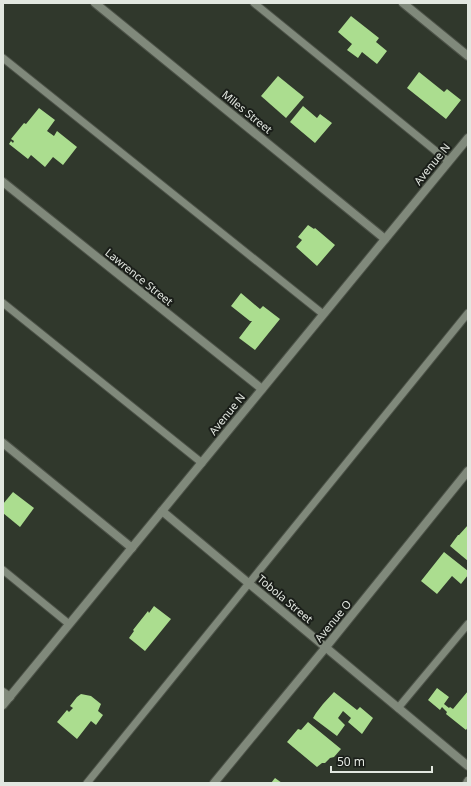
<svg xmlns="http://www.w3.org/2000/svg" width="471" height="786" font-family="'Noto Sans',sans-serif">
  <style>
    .building { fill: #abdd8f }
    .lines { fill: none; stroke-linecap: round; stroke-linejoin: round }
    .service-casing { stroke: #4d5349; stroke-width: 9 }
    .minor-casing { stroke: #4d5349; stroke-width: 10 }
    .tertiary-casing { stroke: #4d5349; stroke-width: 10 }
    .service { stroke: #80897b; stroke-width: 7 }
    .minor { stroke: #80897b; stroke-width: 8 }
    .tertiary { stroke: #80897b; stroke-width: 8 }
    .labels { text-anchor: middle; stroke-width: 4; stroke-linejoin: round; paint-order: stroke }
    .street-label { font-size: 11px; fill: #e2e7e0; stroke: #1a1e19 }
  </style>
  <rect width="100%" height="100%" fill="#30382c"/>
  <g class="building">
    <path d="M351,16L379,38L376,42L387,51L377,64L362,52L358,58L347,50L352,44L338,32Z"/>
    <path d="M419,72L444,92L447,89L461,100L446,119L407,88Z"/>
    <path d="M278,76L304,97L286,118L261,96Z"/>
    <path d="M303,106L317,118L320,114L332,123L315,143L290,122Z"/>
    <path d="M39,108L55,120L47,131L54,136L57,131L77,147L63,165L53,157L45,167L31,155L28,159L9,144L11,141L13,143L14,141L11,139L24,123L26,124Z"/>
    <path d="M308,225L314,229L315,228L335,245L317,266L296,247L302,240L298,237Z"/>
    <path d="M241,293L260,309L263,306L280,319L255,350L239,338L252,321H250L231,306Z"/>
    <path d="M13,492L34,508L20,527L3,513V504Z"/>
    <path d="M468,525V561L450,546L458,535H459Z"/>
    <path d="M444,552L468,571V575L461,584L452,576L437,594L421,581Z"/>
    <path d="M154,606L171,619L145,651L129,638L134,631L133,630L148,611L149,613Z"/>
    <path d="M437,688L449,697L444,704L449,708L450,707L453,709L468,691V727L466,730L446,714L447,712L442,707L440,710L428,700Z"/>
    <path d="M334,692L357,710L360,707L373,718L362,734L348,722L351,718L343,711L338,718L345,725L337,736L313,718L316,713L323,704Z"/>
    <path d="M81,694L91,696L101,704L98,711L103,715L96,725L91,721L77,739L57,722L67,710L69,712L73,708L70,706L77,697Z"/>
    <path d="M308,722L341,749L334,757L330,758L325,763H322L317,767L287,742L298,729L301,730Z"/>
    <path d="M275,778L282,783H271Z"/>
  </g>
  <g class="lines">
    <g class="service-casing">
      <g id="service">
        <path d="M254,3L448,161"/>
        <path d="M3,58L323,314"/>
        <path d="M3,303L202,463"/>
        <path d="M3,570L69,624"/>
        <path d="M398,708L468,624"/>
        <path d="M87,783L468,313"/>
      </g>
    </g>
    <g class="minor-casing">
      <g id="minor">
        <path d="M95,3L385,239"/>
        <path d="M403,3L468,56"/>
        <path d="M3,182L262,389"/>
        <path d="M3,443L132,548"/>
        <path d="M162,511L468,766"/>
        <path d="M3,692L10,697"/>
        <path d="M214,783L326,647L468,471"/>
        <path d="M467,783L468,781"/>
      </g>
    </g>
    <g class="tertiary-casing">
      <path id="tertiary" d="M3,705L468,138"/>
    </g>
    <use href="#service" class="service"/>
    <use href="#minor" class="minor"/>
    <use href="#tertiary" class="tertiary"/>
  </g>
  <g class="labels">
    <g class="street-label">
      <text transform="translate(247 112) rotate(39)" y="4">Miles Street</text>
      <text transform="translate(432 164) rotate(-51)" y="4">Avenue N</text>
      <text transform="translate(139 277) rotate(39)" y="4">Lawrence Street</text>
      <text transform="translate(227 414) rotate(-51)" y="4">Avenue N</text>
      <text transform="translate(285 599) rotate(40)" y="4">Tobola Street</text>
      <text transform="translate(333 621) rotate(-51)" y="4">Avenue O</text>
    </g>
  </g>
  <rect width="471" height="786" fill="none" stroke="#e2e7e0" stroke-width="8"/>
  <path d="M331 766v6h101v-6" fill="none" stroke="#e2e7e0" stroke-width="2"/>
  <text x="337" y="766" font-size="12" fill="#e2e7e0" stroke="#1a1e19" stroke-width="3" paint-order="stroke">50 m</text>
</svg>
